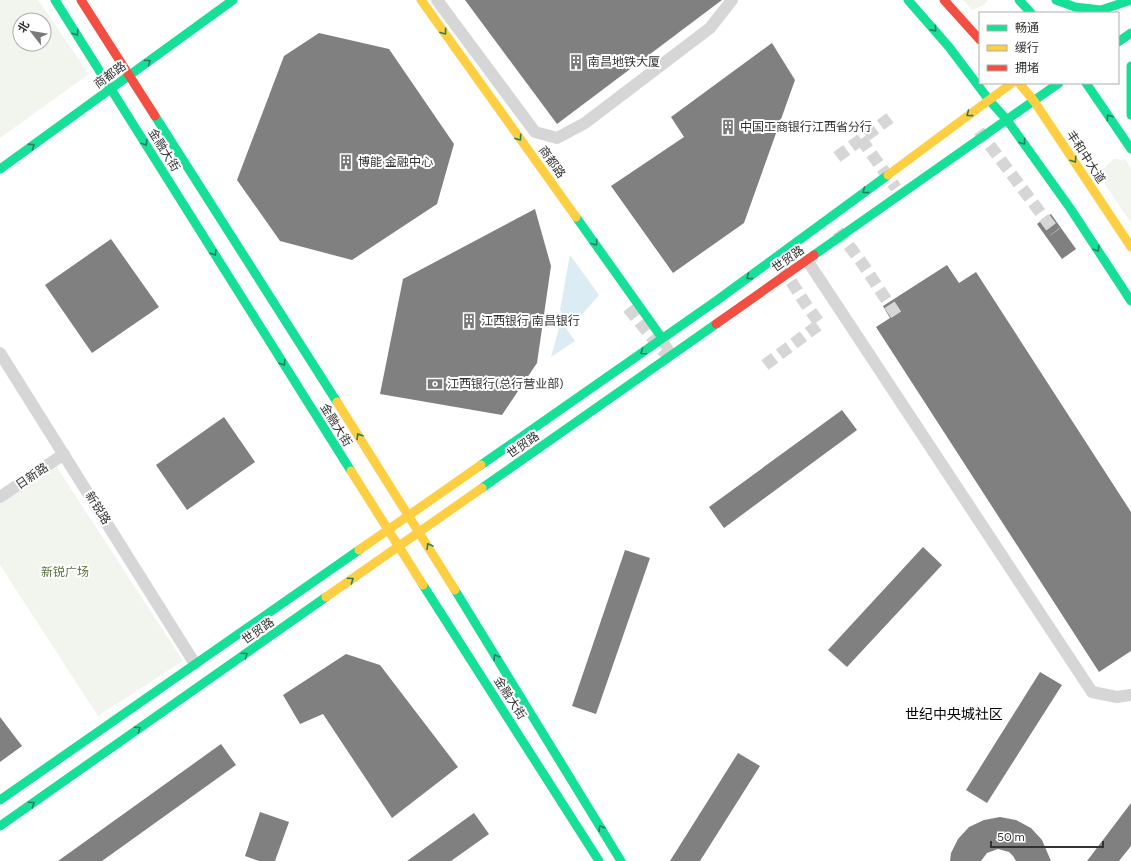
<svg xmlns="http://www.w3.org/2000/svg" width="1131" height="861" font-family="Figtree,'Noto Sans SC',sans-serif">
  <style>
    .green { fill: #f2f5ed; fill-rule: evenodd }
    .water { fill: #dcecf4 }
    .building { fill: #808080 }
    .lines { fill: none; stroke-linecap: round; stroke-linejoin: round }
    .street-tunnel { stroke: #d6d6d6; stroke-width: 12; stroke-dasharray: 12 6; stroke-linecap: butt }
    .street { stroke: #d6d6d6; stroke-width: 12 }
    .fast { stroke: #16e098; stroke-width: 9 }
    .slow { stroke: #ffcf43; stroke-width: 9 }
    .jam { stroke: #f24e42; stroke-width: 9 }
    .oneway { stroke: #258060 }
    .labels { text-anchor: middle; stroke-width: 4; stroke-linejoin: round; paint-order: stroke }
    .poi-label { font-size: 12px; fill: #323232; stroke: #fff; text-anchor: start }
    .street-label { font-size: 12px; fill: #323232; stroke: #fff }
    .park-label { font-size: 12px; fill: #5a713d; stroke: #fff }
    .quarter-label { font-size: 14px; fill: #000; stroke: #fff }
  </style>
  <rect width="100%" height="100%" fill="#fff"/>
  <g class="green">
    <path d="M0,0H38L89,74L0,138ZM20,20H44V44H20Z"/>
    <path d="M963,0H988L984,5L972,10Z"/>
    <path d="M1114,159L1126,160L1131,168V223L1100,177L1102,170Z"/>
    <path d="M56,466L183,661L98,716L0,565V502Z"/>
  </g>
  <g class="water">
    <path d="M570,255L599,295L571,327L560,310Z"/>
    <path d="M561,321L575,341L551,357Z"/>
  </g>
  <g class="building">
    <path d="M465,0H722L557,124Z"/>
    <path d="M319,33L389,49L454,144L437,204L352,260L280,241L237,180L284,56Z"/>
    <path d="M772,43L795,80L744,223L673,273L611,186L684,137L671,117Z"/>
    <path d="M535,209L551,266L537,363L502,415L380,394L403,279Z"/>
    <path d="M1051,214L1076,249L1062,259L1037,224Z"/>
    <path d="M111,239L159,307L92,353L45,285Z"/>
    <path d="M947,265L959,283L976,272L1131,512V651L1099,672L876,327L890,318L883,306Z"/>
    <path d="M842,410L857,430L724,528L709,507Z"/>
    <path d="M224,417L255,462L187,510L156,465Z"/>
    <path d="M923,547L942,565L847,667L828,650Z"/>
    <path d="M625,550L650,558L596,714L572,706Z"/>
    <path d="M346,654L380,665L458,767L392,818L323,714L300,724L283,695Z"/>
    <path d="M1040,672L1062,685L987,803L966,790Z"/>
    <path d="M0,717L22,746L0,762Z"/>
    <path d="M221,744L236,765L102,861H58Z"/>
    <path d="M738,753L760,766L700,861H670Z"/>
    <path d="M1131,803V846L1119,861H1087Z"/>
    <path d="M260,812L289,822L275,861H259L245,856Z"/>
    <path d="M474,813L489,834L451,861H407Z"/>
    <path d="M1000,817L1016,820L1031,828L1042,840L1051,861H1016L1013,856L1009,852L998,849L987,853L981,861H950L951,853L958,839L969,827L984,820Z"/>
  </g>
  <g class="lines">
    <g class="street-tunnel">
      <path d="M979,131L1055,232"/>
      <path d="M861,139L896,188"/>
      <path d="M837,157L890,118"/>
      <path d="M838,231L862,263L897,316"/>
      <path d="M628,308L663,351L676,342"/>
      <path d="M765,365L820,324L805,303L783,269"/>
    </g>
    <g class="street">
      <path d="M437,0L535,132L557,138L585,123L710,28L732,0"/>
      <path d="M807,260L1092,692L1117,697L1131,695"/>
      <path d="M0,353L195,664"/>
      <path d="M0,497L64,454"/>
    </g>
    <g class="fast">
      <path d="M55,0L351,471"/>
      <path d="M908,0L949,47L989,100L1007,120L1070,208L1131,301"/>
      <path d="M1019,0L1031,13"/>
      <path d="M1056,0L1075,7L1101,10L1131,0"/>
      <path d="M1118,42L1131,33"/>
      <path d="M1131,66V115"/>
      <path d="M1086,83L1131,149"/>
      <path d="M155,116L337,402"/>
      <path d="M0,169L233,0"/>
      <path d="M576,217L662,338"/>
      <path d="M814,255L1059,83"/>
      <path d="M481,465L716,301L888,175"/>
      <path d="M482,488L716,324"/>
      <path d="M423,585L599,861"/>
      <path d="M455,590L621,861"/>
      <path d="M0,800L359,550"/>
      <path d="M0,826L326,597"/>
    </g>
    <g class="slow">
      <path d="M421,0L576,217"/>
      <path d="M1019,83L1034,101L1131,247"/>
      <path d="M888,175L1012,83"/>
      <path d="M337,402L455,590"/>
      <path d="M351,471L423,585"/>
      <path d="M359,550L481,465"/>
      <path d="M326,597L482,488"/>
    </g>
    <g class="jam">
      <path d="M81,0L155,116"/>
      <path d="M944,0L980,40"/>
      <path d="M716,324L814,255"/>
    </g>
  </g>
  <defs><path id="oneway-chevron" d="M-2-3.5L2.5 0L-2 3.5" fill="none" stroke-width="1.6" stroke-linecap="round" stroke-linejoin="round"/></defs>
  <g class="oneway">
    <use href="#oneway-chevron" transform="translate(934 29) rotate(49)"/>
    <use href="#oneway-chevron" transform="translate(444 32) rotate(54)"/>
    <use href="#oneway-chevron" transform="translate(76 33) rotate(57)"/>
    <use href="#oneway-chevron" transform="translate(148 62) rotate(-36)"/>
    <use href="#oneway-chevron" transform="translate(969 114) rotate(144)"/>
    <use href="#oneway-chevron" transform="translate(1109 117) rotate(-124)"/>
    <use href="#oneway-chevron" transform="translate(519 138) rotate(54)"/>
    <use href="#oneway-chevron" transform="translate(1023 142) rotate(54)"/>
    <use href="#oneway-chevron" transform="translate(145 143) rotate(58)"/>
    <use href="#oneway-chevron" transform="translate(32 146) rotate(-36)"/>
    <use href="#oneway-chevron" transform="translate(1074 160) rotate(57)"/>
    <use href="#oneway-chevron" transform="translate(865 191) rotate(143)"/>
    <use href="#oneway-chevron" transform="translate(595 243) rotate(54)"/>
    <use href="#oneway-chevron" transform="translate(1097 249) rotate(57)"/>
    <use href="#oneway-chevron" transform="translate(214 253) rotate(58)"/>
    <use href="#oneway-chevron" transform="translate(749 277) rotate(143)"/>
    <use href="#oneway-chevron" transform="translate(643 352) rotate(145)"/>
    <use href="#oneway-chevron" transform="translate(283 363) rotate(58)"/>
    <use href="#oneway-chevron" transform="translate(359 436) rotate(-122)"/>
    <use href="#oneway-chevron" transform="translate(429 546) rotate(-121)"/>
    <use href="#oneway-chevron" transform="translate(351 580) rotate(-35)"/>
    <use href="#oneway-chevron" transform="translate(245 655) rotate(-35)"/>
    <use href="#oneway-chevron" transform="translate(496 657) rotate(-121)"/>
    <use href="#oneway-chevron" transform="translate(138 729) rotate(-35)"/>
    <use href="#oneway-chevron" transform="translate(32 804) rotate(-35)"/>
    <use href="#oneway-chevron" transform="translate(601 828) rotate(-121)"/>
  </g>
  <defs>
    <g id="building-bare" transform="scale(1.2)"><path d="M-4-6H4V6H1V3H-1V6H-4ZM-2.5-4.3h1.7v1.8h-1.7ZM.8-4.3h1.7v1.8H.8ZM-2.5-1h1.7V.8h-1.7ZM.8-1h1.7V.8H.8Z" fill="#7a7a7a" stroke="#fff" stroke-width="2.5" paint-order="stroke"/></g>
    <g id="bank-bare" transform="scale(1.2)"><path d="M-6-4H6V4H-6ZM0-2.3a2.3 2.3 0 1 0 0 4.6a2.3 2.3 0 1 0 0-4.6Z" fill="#7a7a7a" stroke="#fff" stroke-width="2.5" paint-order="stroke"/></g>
  </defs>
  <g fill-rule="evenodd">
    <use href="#building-bare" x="576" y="62"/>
    <use href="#building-bare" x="728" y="127"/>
    <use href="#building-bare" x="346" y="162"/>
    <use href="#building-bare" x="469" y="321"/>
    <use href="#bank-bare" x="435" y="384"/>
  </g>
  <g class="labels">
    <g class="poi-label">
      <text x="588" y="66">南昌地铁大厦</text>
      <text x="740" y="131">中国工商银行江西省分行</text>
      <text x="358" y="166">博能 金融中心</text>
      <text x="481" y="325">江西银行 南昌银行</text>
      <text x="447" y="388">江西银行(总行营业部)</text>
    </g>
    <g class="street-label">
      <text transform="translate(110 75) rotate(-36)" y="4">商都路</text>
      <text transform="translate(164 150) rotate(58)" y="4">金融大街</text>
      <text transform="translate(1086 157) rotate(57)" y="4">丰和中大道</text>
      <text transform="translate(552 162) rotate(54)" y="4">商都路</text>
      <text transform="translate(788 259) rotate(-35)" y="4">世贸路</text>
      <text transform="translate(336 425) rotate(58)" y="4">金融大街</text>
      <text transform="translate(523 445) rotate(-35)" y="4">世贸路</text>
      <text transform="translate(32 476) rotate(-34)" y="4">日新路</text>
      <text transform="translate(98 508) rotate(58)" y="4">新锐路</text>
      <text transform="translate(258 631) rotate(-35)" y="4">世贸路</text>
      <text transform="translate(510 698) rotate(57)" y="4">金融大街</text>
    </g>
    <g class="park-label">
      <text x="65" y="576">新锐广场</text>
    </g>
    <g class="quarter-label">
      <text x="954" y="719">世纪中央城社区</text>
    </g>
  </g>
  <rect x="979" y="12" width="140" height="72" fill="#ffffff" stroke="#adadad"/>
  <rect x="987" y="25" width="20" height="6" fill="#16e098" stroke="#adadad"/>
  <text x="1015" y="32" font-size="12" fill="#323232">畅通</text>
  <rect x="987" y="45" width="20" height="6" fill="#ffcf43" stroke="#adadad"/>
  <text x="1015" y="52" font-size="12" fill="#323232">缓行</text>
  <rect x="987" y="65" width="20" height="6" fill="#f24e42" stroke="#adadad"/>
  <text x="1015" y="72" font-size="12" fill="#323232">拥堵</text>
  <g transform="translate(32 32) rotate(301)"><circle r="19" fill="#ffffff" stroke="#adadad"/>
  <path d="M0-3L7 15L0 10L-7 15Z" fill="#7a7a7a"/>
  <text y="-6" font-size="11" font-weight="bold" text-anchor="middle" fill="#323232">北</text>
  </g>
  <path d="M991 841v6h112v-6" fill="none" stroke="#323232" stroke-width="2"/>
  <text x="997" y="841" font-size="12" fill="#323232" stroke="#ffffff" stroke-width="3" paint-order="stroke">50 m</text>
</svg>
